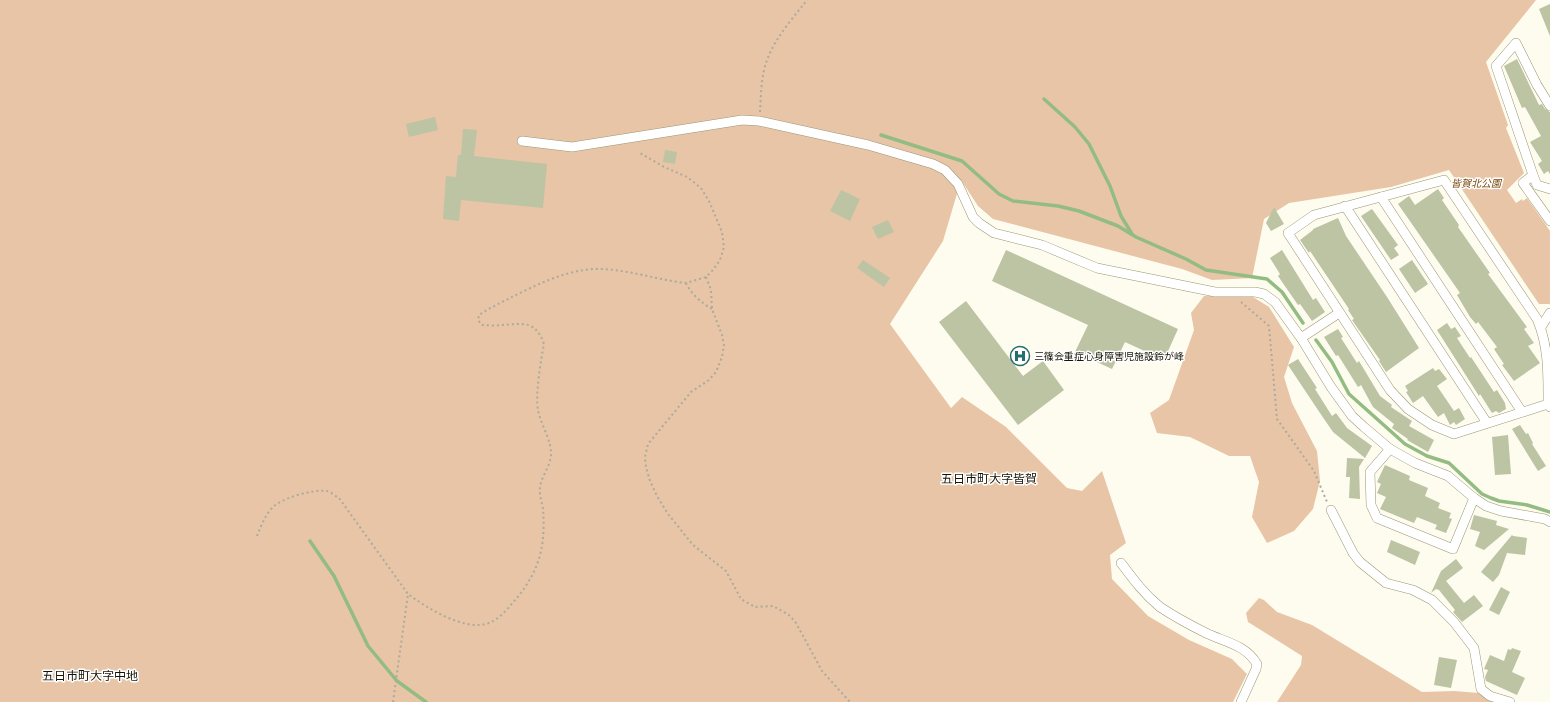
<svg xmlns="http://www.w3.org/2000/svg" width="1550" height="702" font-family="Georgia,'Noto Sans JP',serif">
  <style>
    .green { fill: #e8c5a6 }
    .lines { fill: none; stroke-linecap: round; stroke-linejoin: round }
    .stream { stroke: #93bc83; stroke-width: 3.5 }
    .building { fill: #bcc4a3 }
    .minor-casing { stroke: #9b9675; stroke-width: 10 }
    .path { stroke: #acaa9d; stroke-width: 2; stroke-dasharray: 2 3; stroke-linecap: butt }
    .minor { stroke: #fff; stroke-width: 9 }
    .labels { text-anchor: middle; stroke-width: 3; stroke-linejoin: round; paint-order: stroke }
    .park-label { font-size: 10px; font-style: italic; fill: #7a480d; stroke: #fff }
    .poi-label { font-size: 10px; fill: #151306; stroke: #fff; text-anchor: start }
    .quarter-label { font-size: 12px; fill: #151306; stroke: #fff }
  </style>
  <rect width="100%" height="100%" fill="#fefcee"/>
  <g class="green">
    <path d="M0,0H1536L1486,62L1508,125L1506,128L1524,173L1507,190L1516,203L1522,199L1523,201L1527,198L1550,231V304H1539L1449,170L1391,187L1289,203L1264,219L1252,278L1212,280L1182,269L993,219L978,206L961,180L943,241L890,324L951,408L962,397L1006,427L1067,488L1082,491L1102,471L1126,543L1110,555L1112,579L1148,616L1189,640L1232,659L1247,674L1233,702H0Z"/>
    <path d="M1204,296L1253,297L1269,307L1294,347L1284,377L1292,403L1317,451L1320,481L1313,509L1294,531L1267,543L1252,517L1259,482L1250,456H1229L1190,437L1157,433L1150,413L1169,400L1194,330L1191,313Z"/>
    <path d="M1259,598L1264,600L1277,612L1312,625L1422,692L1454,691L1479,693L1502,702H1277L1301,665L1302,656L1248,622L1246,613Z"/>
  </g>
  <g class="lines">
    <g class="stream">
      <path d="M1044,99L1075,127L1089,144L1110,186L1121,216L1132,234"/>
      <path d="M881,135L962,161L999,194L1013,201L1058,206L1079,211L1118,226L1136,237L1186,259L1206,270L1267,279L1282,292L1303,323"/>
      <path d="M1316,340L1332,362L1349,394L1405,444L1427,456L1449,463L1482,494L1491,498L1499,501L1527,505L1550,512"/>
      <path d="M310,541L334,576L368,646L397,681L426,702"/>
    </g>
  </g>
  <g class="building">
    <path d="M1550,4V36L1539,9Z"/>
    <path d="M1517,59L1539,105L1542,104L1545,109L1550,112V174L1548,171L1544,174L1538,164L1542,161L1530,142L1541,136L1525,107L1522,108L1504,66Z"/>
    <path d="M435,117L438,130L409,137L406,124Z"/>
    <path d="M463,129L477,130L474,156L547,164L543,208L461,200L459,221L443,219L446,176L456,177L458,155H461Z"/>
    <path d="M665,150L677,152L675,164L663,162Z"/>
    <path d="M1438,189L1444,198L1442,200L1459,225L1458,227L1490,273L1488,274L1527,327L1524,329L1534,343L1528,346L1540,363L1514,381L1502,365L1504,364L1494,349L1497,347L1478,322L1476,324L1470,317L1457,295L1460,293L1398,204L1409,196L1415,205Z"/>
    <path d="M841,190L860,199L850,221L830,211Z"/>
    <path d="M1274,207L1284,224L1271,231L1266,223Z"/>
    <path d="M1372,209L1398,245L1394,248L1399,255L1391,260L1361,216Z"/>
    <path d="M1338,218L1346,236L1387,297L1419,348L1386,372L1379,361L1380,360L1352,320L1354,319L1348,310L1349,309L1310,251L1309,253L1300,240L1313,230V229Z"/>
    <path d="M888,220L894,232L878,239L872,227Z"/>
    <path d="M1006,250L1178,329L1164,360L1125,342L1112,369L1075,352L1088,325L992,281Z"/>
    <path d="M1282,250L1313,300L1316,298L1325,312L1312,321L1300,304L1298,305L1278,276L1280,274L1270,258Z"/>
    <path d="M863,260L890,278L884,287L857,268Z"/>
    <path d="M1412,260L1428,284L1415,293L1399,269Z"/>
    <path d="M966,301L1023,376L1043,361L1064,390L1018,425L939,322Z"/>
    <path d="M1447,323L1451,329L1455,327L1461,336L1457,338L1470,358L1471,357L1494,392L1497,390L1505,403L1506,409L1499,413L1496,411L1492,413L1480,394L1479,396L1437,330Z"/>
    <path d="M1338,329L1343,337L1341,338L1357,363L1359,361L1380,396L1392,405L1391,407L1412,421L1409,426L1434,440L1428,452L1407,440L1408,439L1392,428L1394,424L1373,407L1361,385L1358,387L1338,355L1336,356L1324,337Z"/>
    <path d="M1298,359L1317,388L1315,389L1332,416L1336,413L1347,428L1372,446L1365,458L1333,432L1320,413L1288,365Z"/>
    <path d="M1433,368L1435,371L1439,369L1447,379L1437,386L1454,411L1459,408L1465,419L1456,425L1454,422L1450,425L1444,413L1438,417L1423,396L1413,403L1406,392L1408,391L1405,386Z"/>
    <path d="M1520,425L1526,434L1528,433L1533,443L1532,444L1546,466L1538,471L1512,429Z"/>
    <path d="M1508,435L1511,474L1495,475L1492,437Z"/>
    <path d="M1347,458L1364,459L1359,467L1360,499L1349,498L1350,477H1346Z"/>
    <path d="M1385,465L1410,476L1409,480L1428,488L1425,496L1440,503L1438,508L1451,513L1449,518L1452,519L1446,533L1435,529L1437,525L1417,517L1414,523L1380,509L1386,497L1377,493L1381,484L1377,482Z"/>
    <path d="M1474,515L1497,521L1496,525L1509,529L1484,550L1475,546L1480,532L1470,529Z"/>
    <path d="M1512,535L1513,536L1527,538L1525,555L1507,553L1499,575L1493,582L1481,572Z"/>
    <path d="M1391,540L1420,552L1415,565L1387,552Z"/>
    <path d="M1456,559L1463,568L1446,581L1464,603L1474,595L1483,606L1462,622L1453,612L1455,610L1439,590L1436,589L1431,593L1441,571Z"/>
    <path d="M1501,587L1510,592L1499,615L1489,610Z"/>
    <path d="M1512,648L1521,651L1512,672L1525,678L1517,695L1486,681L1485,677L1488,670L1484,669L1490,655L1504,661L1508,649L1511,650Z"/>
    <path d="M1439,657L1457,660L1451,688L1434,685Z"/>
  </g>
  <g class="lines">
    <g class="minor-casing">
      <g id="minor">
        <path d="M1550,106L1537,85L1516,43L1496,66L1533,175L1537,185L1550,189"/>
        <path d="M522,141L572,147L742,120L759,121L868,145L933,164L945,170L958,184L973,217L979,223L994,233L1042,245L1097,268L1215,292H1255L1264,294L1275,302L1301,338L1331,387L1352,416L1364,427L1390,449L1415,463L1448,476L1474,498L1486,506L1501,511L1545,519L1550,522"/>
        <path d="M1533,175L1523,183L1550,221"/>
        <path d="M1381,197L1522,412"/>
        <path d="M1345,206L1487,423"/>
        <path d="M1541,327L1550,313"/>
        <path d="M1301,338L1339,313"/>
        <path d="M1550,403L1548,404L1454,434L1432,425L1408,409L1390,390L1288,233L1314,215L1444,180L1537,319C1549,346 1548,376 1548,404L1550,407"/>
        <path d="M1390,449L1370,472L1371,505L1377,518L1453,549L1474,498"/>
        <path d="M1331,510L1353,553L1360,562L1386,583L1413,590L1432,600L1454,622L1474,648L1481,689L1490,696L1510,702"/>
        <path d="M1121,563C1133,579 1144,594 1160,607C1172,615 1192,626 1206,633C1225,642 1246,645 1257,664L1256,669L1241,702"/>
      </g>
    </g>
    <g class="path">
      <path d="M760,112C761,95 761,76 767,60C775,38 793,18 807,0"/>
      <path d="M706,277L711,290L712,309L722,335L724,345L722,357L716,372L709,380L691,392L648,444L645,457L646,467L650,481L657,496L668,514L693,545L726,571L741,599L755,607L773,606L789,615L796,623L822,671L850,702"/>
      <path d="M686,283C690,293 703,304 712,309"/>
      <path d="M1241,302L1269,326L1277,419L1314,471L1327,502"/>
      <path d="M257,536C261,526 265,515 273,507C282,498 313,489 326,491C330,491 335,496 339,498L408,594C427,608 465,632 489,623C500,619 508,608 516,599C528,585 537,569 541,551C544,538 544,522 543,509C542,502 539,495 540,488C541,476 551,466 551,454C551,439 541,425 538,410C535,396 541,359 544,344C535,319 523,324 501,325C495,326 488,325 482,325L478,320L479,315C488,309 498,304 508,299C536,285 569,268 601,269C630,270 658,280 686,283L706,277L713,270L720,260L724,247L722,232L709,201L701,188L687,177L664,167L638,152"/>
      <path d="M393,702L408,594"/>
    </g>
    <use href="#minor" class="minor"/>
  </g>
  <defs>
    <g id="hospital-ring" transform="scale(1)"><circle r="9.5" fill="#fff" stroke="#246f6d" stroke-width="1.5"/><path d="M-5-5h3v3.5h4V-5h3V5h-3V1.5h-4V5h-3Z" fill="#246f6d"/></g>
  </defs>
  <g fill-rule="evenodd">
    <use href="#hospital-ring" x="1020" y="356"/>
  </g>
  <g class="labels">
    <g class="park-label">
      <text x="1476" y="187">皆賀北公園</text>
    </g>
    <g class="poi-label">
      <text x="1034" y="360">三篠会重症心身障害児施設鈴が峰</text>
    </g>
    <g class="quarter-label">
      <text x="989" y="483">五日市町大字皆賀</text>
      <text x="90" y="680">五日市町大字中地</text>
    </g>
  </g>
</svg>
